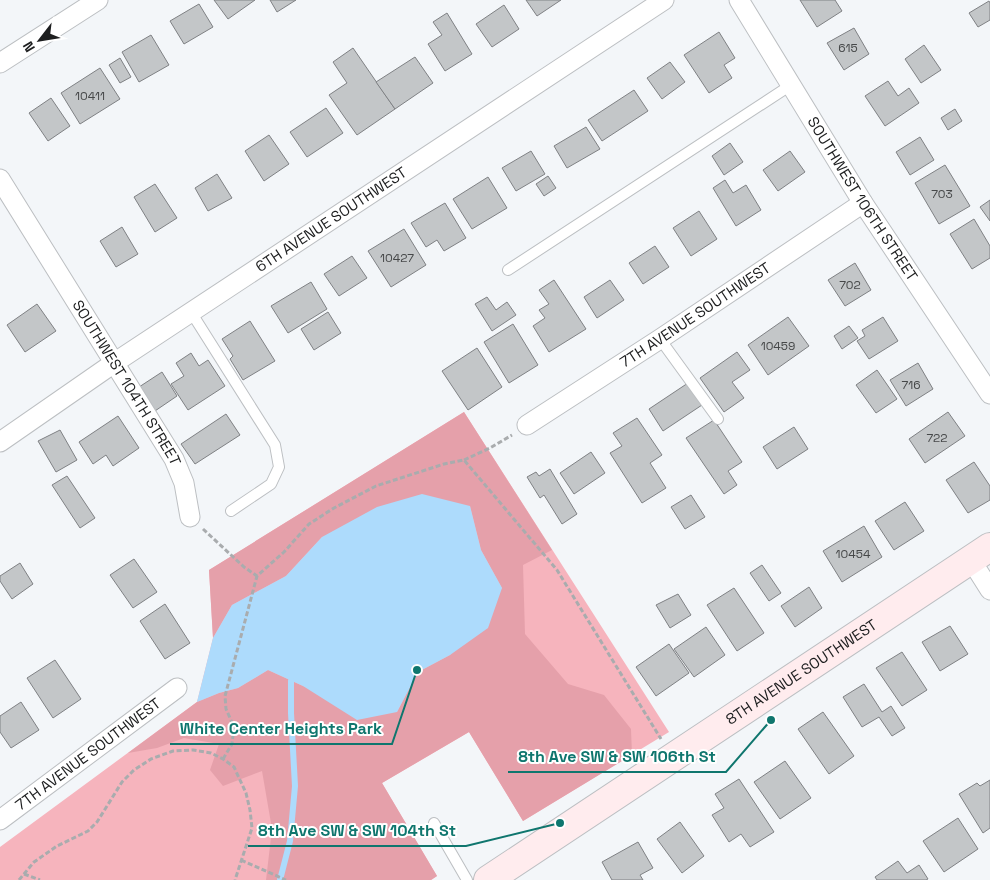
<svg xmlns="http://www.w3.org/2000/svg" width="990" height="880" font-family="'Space Grotesk',sans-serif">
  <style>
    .green { fill: #f6b4bd }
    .forest { fill: #e5a0aa }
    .water { fill: #addbfc }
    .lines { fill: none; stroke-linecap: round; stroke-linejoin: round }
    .stream { stroke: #addbfc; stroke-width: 6 }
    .building { fill: #c3c6c8; stroke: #7f8184 }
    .lane-casing { stroke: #bcbfc2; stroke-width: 12 }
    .street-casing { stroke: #bcbfc2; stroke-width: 21 }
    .secondary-casing { stroke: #bcbfc2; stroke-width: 30 }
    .path { stroke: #a9acae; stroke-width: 3; stroke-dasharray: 5 2.5; stroke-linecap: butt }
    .lane { stroke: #fff; stroke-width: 10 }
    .street { stroke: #fff; stroke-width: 19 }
    .secondary { stroke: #ffecee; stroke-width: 28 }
    .labels { text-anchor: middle; stroke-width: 4; stroke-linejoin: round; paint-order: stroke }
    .number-label { font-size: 12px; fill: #464849 }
    .street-label { font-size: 15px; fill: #1d1e1f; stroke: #fff }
    .leader { fill: none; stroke: #0f766e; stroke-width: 2 }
    .callout-dot { fill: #0f766e; stroke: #fff; stroke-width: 2 }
    .callout-label { font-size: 16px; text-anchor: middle; font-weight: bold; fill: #0f766e; stroke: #fff; stroke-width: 4; stroke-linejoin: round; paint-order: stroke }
  </style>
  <rect width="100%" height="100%" fill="#f3f6f9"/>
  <path class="green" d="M464,412L669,732L523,821L469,732L382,783L437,876L431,880H0V847L197,702L213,638L209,570Z"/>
  <path class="forest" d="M464,412L552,550L523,565L525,634L568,684L604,695L631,729L632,755L523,821L469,732L382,783L437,876L431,880H266L272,829L262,771L223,786L210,770L219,744L184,738L157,748L128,753L197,702L219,693L238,688L268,670L303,686L397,712L418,672L450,655L502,588L481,550L470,506L322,537L286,576L232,605L213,638L209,570Z"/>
  <path class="water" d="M422,494L470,506L481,550L502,588L488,628L450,655L418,672L397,712L357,720L303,686L268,670L238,688L219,693L197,702L213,638L232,605L286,576L322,537L377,507Z"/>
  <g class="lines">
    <path class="stream" d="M280,880L290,841L295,786L291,713V681"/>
  </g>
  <g class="building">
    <path d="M214,0H255L228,19Z"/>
    <path d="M270,0H296L277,12Z"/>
    <path d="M526,0H561L537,16Z"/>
    <path d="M800,0H835L842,11L817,27Z"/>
    <path d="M989,1L990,3V20L978,27L969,13Z"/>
    <path d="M199,4L213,27L184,44L170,21Z"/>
    <path d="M504,5L519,29L492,47L476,24Z"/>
    <path d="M447,13L472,54L445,71L428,44L442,35L433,22Z"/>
    <path d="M854,28L869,54L844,70L827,43Z"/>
    <path d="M719,32L735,58L724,65L732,78L709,93L684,55Z"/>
    <path d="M151,35L169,65L139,82L122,52Z"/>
    <path d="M924,45L941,70L921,83L905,59Z"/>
    <path d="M353,48L395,109L357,135L329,95L347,83L333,62Z"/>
    <path d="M415,57L433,83L395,109L376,82Z"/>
    <path d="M120,58L131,77L120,83L109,65Z"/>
    <path d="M670,62L685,82L662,99L647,78Z"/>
    <path d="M100,68L120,99L80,124L61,93Z"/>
    <path d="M888,81L898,96L909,88L919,103L885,126L865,96Z"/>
    <path d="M634,90L648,111L602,141L588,120Z"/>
    <path d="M51,98L70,126L48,141L29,113Z"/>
    <path d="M326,108L343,133L307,157L290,132Z"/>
    <path d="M955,109L962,121L948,130L941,118Z"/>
    <path d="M586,127L600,149L567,168L554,146Z"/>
    <path d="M269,135L289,164L264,181L245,151Z"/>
    <path d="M920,137L934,160L910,175L896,152Z"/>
    <path d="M730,143L743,162L724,175L712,156Z"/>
    <path d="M531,151L545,174L516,191L502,168Z"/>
    <path d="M790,151L805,172L778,191L763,170Z"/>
    <path d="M945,165L970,206L939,224L915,183Z"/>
    <path d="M217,174L232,198L208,211L195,188Z"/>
    <path d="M548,176L556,188L544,196L536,184Z"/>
    <path d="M488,177L507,208L472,229L453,199Z"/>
    <path d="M725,180L733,193L746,185L761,210L736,226L713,188Z"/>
    <path d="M155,184L177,218L155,232L134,197Z"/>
    <path d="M990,200V221L980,207Z"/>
    <path d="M445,203L466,238L444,251L437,240L426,247L411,223Z"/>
    <path d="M699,211L717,239L691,256L673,228Z"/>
    <path d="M974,219L990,246V258L972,269L950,234Z"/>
    <path d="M122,227L138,254L116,267L100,241Z"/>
    <path d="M404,229L426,265L391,287L368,251Z"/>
    <path d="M655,246L669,267L643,284L629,263Z"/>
    <path d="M352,256L367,278L339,296L324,274Z"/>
    <path d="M855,263L871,290L845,306L828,280Z"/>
    <path d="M554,280L586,329L549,352L533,326L545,318L539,310L549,304L539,290Z"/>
    <path d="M610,280L624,300L597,318L584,297Z"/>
    <path d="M311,282L327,309L288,333L271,306Z"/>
    <path d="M487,297L496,310L507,302L516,315L492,331L475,304Z"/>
    <path d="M37,304L56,331L25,352L7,325Z"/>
    <path d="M328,312L341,333L314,350L301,329Z"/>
    <path d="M788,317L809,346L768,375L748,345Z"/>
    <path d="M883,317L898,341L869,359L857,341L865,336L862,330Z"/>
    <path d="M250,321L275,361L243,380L230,359L233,356L222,339Z"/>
    <path d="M513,324L538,365L509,383L484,342Z"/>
    <path d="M849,326L858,338L842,349L834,336Z"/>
    <path d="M477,348L502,387L468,410L442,371Z"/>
    <path d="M737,352L750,370L732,382L744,398L724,412L700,378Z"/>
    <path d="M191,353L199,366L208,360L225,386L188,410L171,384L184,376L176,363Z"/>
    <path d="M918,363L933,389L906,406L890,380Z"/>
    <path d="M877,370L897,399L876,413L856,385Z"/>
    <path d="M162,372L177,396L152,413L136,389Z"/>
    <path d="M688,383L702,405L663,431L649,409Z"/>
    <path d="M948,412L965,436L925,463L909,439Z"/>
    <path d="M226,414L240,435L195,464L181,444Z"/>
    <path d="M118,416L139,448L113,466L106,455L93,464L79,442Z"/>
    <path d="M637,418L662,455L650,463L666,488L642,503L610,453L622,446L613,433Z"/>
    <path d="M714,420L742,462L728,471L737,485L724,494L686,438Z"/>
    <path d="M794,427L808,449L777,469L763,447Z"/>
    <path d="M60,430L77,460L56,472L38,441Z"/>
    <path d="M591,452L605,473L574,494L560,473Z"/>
    <path d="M974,462L990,486V500L968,513L946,480Z"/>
    <path d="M550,469L577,514L562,524L544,495L540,498L527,477L536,472L539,476Z"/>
    <path d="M67,476L95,518L80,528L52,485Z"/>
    <path d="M691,495L705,517L685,529L671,507Z"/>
    <path d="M905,502L924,531L894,550L875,521Z"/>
    <path d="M864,526L882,557L842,582L823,551Z"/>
    <path d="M134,559L157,592L133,608L110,575Z"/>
    <path d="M20,563L33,584L12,599L0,581V576Z"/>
    <path d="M762,565L781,593L769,601L750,573Z"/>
    <path d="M809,587L822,608L795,627L781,606Z"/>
    <path d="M734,588L764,633L737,651L707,605Z"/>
    <path d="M678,594L691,615L670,628L656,605Z"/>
    <path d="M165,604L190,643L165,659L140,621Z"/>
    <path d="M950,626L968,654L940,671L922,642Z"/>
    <path d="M706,627L725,655L694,677L674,649Z"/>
    <path d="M669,644L689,673L656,696L636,667Z"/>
    <path d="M902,652L927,690L902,706L876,668Z"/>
    <path d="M55,660L81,699L53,718L27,678Z"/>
    <path d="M864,684L882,712L891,706L905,728L892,736L879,717L862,727L843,697Z"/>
    <path d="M21,702L39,730L11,748L0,732V716Z"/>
    <path d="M823,712L854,756L829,774L798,729Z"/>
    <path d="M785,761L811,798L780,819L754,782Z"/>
    <path d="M739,779L774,832L750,847L741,834L729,842L712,815L724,808L715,794Z"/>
    <path d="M990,780V828L983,833L959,794L977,783L980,786Z"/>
    <path d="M958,818L978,849L944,872L923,841Z"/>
    <path d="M680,822L704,856L682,873L657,839Z"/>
    <path d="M638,842L653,868L640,875L643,880H612L602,862Z"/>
    <path d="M898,861L907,873L919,865L928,879L926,880H877L875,877Z"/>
  </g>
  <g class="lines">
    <g class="lane-casing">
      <g id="lane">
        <path d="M508,270L791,85"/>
        <path d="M191,312L275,445L279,467L271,484L231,511"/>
        <path d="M660,339L718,419"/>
        <path d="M434,823L467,880"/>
      </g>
    </g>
    <g class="street-casing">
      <g id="street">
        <path id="s1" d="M739,0L863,203L990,394"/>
        <path d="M0,63L98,0"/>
        <path id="s2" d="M0,179L174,459L184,483L190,517"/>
        <path id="s3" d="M527,425L660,339L863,203"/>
        <path id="s4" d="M0,442L114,363L664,0"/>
        <path d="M971,560L990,590"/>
        <path id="s5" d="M0,820L177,688"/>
      </g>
    </g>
    <g class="secondary-casing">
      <g id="secondary">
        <path id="s6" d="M488,880L990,547"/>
      </g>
    </g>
    <g class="path">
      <path d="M464,460L490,448L512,435"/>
      <path d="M203,529L244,567L257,576"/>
      <path d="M223,759L232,744L234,727L226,709L225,696L257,576L284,552L309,524L334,508L376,486L444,464L464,460L557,570L661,739"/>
      <path d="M241,860L286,880"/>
      <path d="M24,874L40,880"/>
      <path d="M19,880L34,862L57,846L88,831L97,822L122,782L134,770L151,759L173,751L193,750L211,753L223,759L234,767L246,793L250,810L252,828L235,880"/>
    </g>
    <use href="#lane" class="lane"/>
    <use href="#street" class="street"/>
    <use href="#secondary" class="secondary"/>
  </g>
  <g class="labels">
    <g class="number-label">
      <text x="848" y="52">615</text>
      <text x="90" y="100">10411</text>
      <text x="942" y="198">703</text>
      <text x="397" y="262">10427</text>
      <text x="850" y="289">702</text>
      <text x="778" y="350">10459</text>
      <text x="911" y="389">716</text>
      <text x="937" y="442">722</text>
      <text x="853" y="558">10454</text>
    </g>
    <g class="street-label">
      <text dy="5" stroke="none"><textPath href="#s1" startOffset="234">SOUTHWEST 106TH STREET</textPath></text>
      <text dy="5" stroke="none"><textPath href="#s4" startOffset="399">6TH AVENUE SOUTHWEST</textPath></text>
      <text dy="5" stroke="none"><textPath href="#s3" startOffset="201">7TH AVENUE SOUTHWEST</textPath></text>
      <text dy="5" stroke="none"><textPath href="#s2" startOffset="240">SOUTHWEST 104TH STREET</textPath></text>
      <text dy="5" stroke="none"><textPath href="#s6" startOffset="376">8TH AVENUE SOUTHWEST</textPath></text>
      <text dy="5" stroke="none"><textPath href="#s5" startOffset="110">7TH AVENUE SOUTHWEST</textPath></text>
    </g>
  </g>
  <path class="leader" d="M417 670L392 744H170M771 720L726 772H508M560 823L466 846H248"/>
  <g class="callout-dot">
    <circle cx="417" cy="670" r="5"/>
    <circle cx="771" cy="720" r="5"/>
    <circle cx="560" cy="823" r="5"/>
  </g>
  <g class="callout-label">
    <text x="281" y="734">White Center Heights Park</text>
    <text x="617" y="762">8th Ave SW &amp; SW 106th St</text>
    <text x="357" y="836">8th Ave SW &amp; SW 104th St</text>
  </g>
  <g transform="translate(40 40) rotate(239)" stroke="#ffffff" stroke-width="4" paint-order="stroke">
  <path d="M0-4L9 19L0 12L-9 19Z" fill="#1d1e1f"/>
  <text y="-8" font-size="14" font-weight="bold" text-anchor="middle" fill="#1d1e1f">N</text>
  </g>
</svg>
